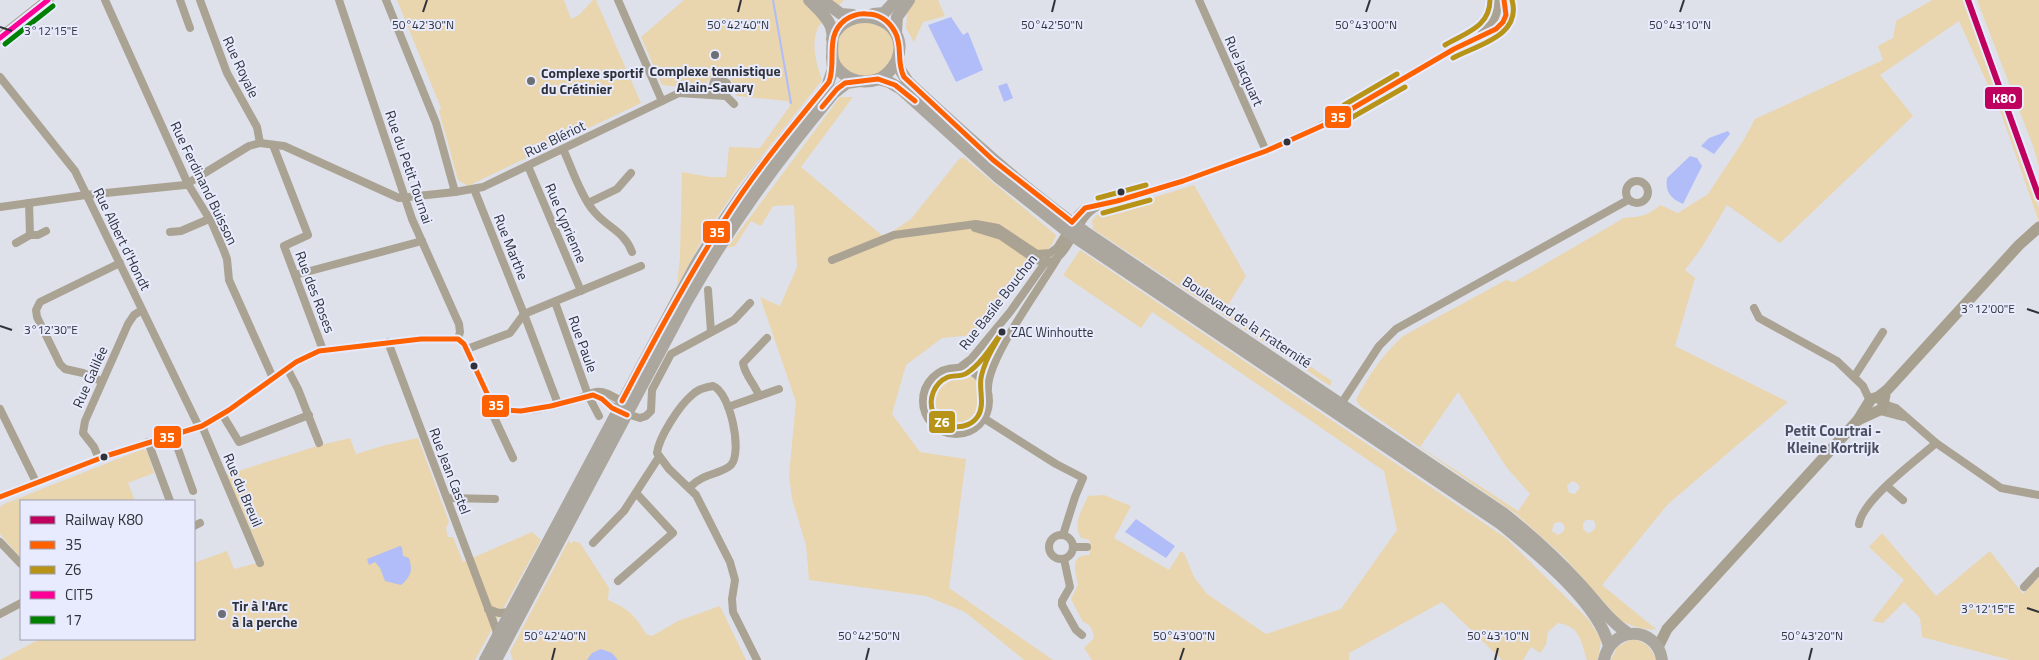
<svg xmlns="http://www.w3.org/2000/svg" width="2039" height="660" font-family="'Titillium Web',sans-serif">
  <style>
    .green { fill: #e9d5ae; fill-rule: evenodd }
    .water { fill: #b1bdf9 }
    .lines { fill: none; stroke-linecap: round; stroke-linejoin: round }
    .stream { stroke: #b1bdf9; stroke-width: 2 }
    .street { stroke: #aaa393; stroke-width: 8 }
    .secondary { stroke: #a7a08f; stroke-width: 11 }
    .primary { stroke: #aca79e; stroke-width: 12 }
    .bus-1-casing { stroke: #e7ebfd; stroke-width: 9 }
    .bus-2-casing { stroke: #e7ebfd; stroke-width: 9 }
    .bus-3-casing { stroke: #e7ebfd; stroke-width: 9 }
    .bus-4-casing { stroke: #e7ebfd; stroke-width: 9 }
    .bus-1 { stroke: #ff6000; stroke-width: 5 }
    .bus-2 { stroke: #b79417; stroke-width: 5 }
    .bus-3 { stroke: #ff0096; stroke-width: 5 }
    .bus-4 { stroke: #008001; stroke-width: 5 }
    .rail-1-casing { stroke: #e7ebfd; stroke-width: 10 }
    .rail-1 { stroke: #bf005f; stroke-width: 6 }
    .ticks { fill: none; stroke: #303239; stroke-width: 2 }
    .poi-dot { fill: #6d6f77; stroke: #e7ebfd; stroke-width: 2 }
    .bus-dot { fill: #303239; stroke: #e7ebfd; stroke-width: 2 }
    .labels { text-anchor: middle; stroke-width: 4; stroke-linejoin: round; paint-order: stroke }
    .bus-label { font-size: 13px; fill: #303239; stroke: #e7ebfd; text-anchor: start }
    .street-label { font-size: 14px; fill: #303239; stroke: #e7ebfd }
    .poi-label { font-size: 14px; font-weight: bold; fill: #303239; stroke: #e7ebfd; text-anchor: start }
    .neighbourhood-label { font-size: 15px; font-weight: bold; fill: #4d505f; stroke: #e7ebfd }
    .ticks-label { font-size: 12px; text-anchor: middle; fill: #303239; stroke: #e7ebfd; stroke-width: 4; stroke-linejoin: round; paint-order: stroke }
    .line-badge { stroke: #e7ebfd; stroke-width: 2 }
    .badge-label { font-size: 14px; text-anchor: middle; font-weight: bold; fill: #fff }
  </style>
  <rect width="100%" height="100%" fill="#dfe1ea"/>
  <g class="green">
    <path d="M397,0H564L571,19L579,15L593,0H596L641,103L468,186L458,180L439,111L441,108Z"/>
    <path d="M684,0H851H844C837,8 827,14 821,23C809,39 816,63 822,80L738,186L702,240L677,286L680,257L682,172L710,177H726L729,147L760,148L790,106L788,101L737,96L733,91L731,77C710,65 713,81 701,86C697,88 667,86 662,85L641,37Z"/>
    <path d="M888,0H938L945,16L923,22L914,42L906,28L907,15Z"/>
    <path d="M1932,0H1965L2039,208V222L2002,116L1959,21L1880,75L1913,116L1780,243L1727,205L1702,247L1685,270L1695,278L1675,346L1788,402L1668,504L1602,585L1656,629C1645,631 1630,625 1621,621L1563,556L1516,514L1360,406L1356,400C1367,377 1384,353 1403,336L1506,280L1514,282L1624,218C1640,217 1648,216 1660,205L1678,213L1708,194L1743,141L1755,119L1883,60L1878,46L1893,38L1896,21ZM1458,392L1507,468L1530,494L1518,511L1420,447ZM1573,481L1578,484L1580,488L1575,494L1569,493L1567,485ZM1586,520H1593C1598,525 1595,532 1588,533L1583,529V523ZM1560,522C1565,524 1566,528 1563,532L1558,535L1552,531L1554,523Z"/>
    <path d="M1977,0H2039V166L2033,146Z"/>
    <path d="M875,18L894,39C894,46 894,56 891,62C879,85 836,77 836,50C836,43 840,34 842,27Z"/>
    <path d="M840,97H853L801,167L884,237L911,219L960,158H964L1056,235L1053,243L973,335L942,338L906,365L892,414L920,452L966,459L949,588L1053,660H1024L965,612L926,596L809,580L806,545L792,499L789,475L796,402L760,297L780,306L797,267L794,205L773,206L761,226L751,221L735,246L727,248Z"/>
    <path d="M1194,185L1246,276L1225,310L1332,381L1330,386L1093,229L1092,220L1097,215Z"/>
    <path d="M1080,250L1506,538L1588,619L1601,639L1598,660H1587C1581,641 1580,626 1558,623L1548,632L1546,645L1540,653L1531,647L1523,660H1502L1442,602L1349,653V660H1092L1084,648L1094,638C1093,630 1091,624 1083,622L1071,599L1078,585C1076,571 1068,555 1090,555V540L1081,538C1072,524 1082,510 1088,496L1104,495L1131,506L1114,538L1169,570L1181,551L1184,553L1194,577L1207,594L1266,634L1341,609L1397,530L1384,471L1152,312L1141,328L1063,275Z"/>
    <circle cx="957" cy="402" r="29"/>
    <path d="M350,438L356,454L386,445L418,438L449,522L446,528L448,537H453L463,562L532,532L541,540L475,660H0L40,639H194V563L227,551L234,569L264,561L226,475L317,446Z"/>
    <path d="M143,449L147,451L154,473L128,483L135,501H21V558L0,534V507L4,504Z"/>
    <path d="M1882,533L1936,596L1990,551L2023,594L2039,577V660H2010L1922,637L1920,618L1904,602L1883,623L1872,621L1904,580L1869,547Z"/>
    <path d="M569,540L571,544L573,541L580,543L609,588L608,600C627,608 636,616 646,634L652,636L678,621L720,606L746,660H513L510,652Z"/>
    <path d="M1632,639C1646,642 1651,647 1656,660H1611L1617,647Z"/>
  </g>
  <g class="water">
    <path d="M951,17L963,35L968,32L983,70L956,82L928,25Z"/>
    <path d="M1007,83L1013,98L1004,102L998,86Z"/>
    <path d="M1728,131L1730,134L1714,154L1701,146L1709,138Z"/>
    <path d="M1690,156L1697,158L1702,166L1683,204C1670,198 1665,192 1667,178Z"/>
    <path d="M1136,519L1175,546L1166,558L1125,532Z"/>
    <path d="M400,546L402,547L403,556L409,558C413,570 411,577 401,585L385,581L380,568L375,562L369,565L367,559Z"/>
    <path d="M601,649L612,653L618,660H587L592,653Z"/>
  </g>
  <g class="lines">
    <path class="stream" d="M773,0L791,103"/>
    <g class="street">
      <path d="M105,0L188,184L212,223L224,251L227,259L229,280L273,378"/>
      <path d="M180,0L190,28"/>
      <path d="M200,0L227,73L257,127L260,143"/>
      <path d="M339,0L412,219L459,324L460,332L458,339"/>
      <path d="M386,0L436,123L455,192"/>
      <path d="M618,0L662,101"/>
      <path d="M1199,0L1266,151"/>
      <path d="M1482,33C1493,24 1499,15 1497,0"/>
      <path d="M0,77L75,171L199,427"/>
      <path d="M711,94L714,81L720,79L727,83L726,96"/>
      <path d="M273,145L308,235L284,246L323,350"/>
      <path d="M563,149C572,168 579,192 592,209C605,227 624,230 632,252"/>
      <path d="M528,166L581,291"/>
      <circle cx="1637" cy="192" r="11"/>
      <path d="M474,189L524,314L641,266"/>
      <path d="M29,203L30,235"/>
      <path d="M588,203L617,189L631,173"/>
      <path d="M0,207L86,195L185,185L249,146L260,143L284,146L399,198L455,192L483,187L679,93L726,96L734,104"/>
      <path d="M975,228L1001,236L1036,260L1049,263C1071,254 1076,217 1097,207"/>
      <path d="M170,232L181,231L209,219"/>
      <path d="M16,243L30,235H38L46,231"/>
      <path d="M832,260L894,235L976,224L998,228L1037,254L1050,253L1057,248L1078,214L1083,209L1117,201L1183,181L1266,151L1317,128L1454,49L1496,29L1503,22L1506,15V6L1504,0"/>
      <path d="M295,275L422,241"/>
      <path d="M708,290L711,332"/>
      <path d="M555,302L588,395L599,416"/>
      <path d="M1754,308L1759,318L1837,361L1863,386L1870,401"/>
      <path d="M388,342L496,629L497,637"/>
      <path d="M467,349L510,333L524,314L558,404"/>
      <circle cx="956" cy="401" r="33"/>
      <path d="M287,368L298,389L319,443"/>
      <path d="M959,368L971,359L1010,312L1047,260"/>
      <path d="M1854,377L1883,332"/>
      <path d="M101,381L83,373L65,369L60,364L37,317L36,310L40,302L120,263"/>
      <path d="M988,389C987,359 1040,288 1057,259"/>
      <path d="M590,395L600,398L621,412"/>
      <path d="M759,396C755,384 745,376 743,363L767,338"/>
      <path d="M1884,404L1896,408L1936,443L2001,488L2039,495"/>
      <path d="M495,406L493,415L513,458"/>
      <path d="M728,407L779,389"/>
      <path d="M1339,407L1379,346L1396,329L1628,200"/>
      <path d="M0,409L36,482"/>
      <path d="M1880,411L1903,417"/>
      <path d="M222,414L239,442L309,415"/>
      <path d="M627,414L640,418L646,416L651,411L652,390L671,354L734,320L750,303"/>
      <path d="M985,419L1056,464L1083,478L1075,497L1063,535"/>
      <path d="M202,426L260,563"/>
      <path d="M173,435L193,491"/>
      <path d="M148,442L170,501"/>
      <path d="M99,459L94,447L83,433L85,421L128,324L134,315L142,310"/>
      <path d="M1887,486L1903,500"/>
      <path d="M690,487C703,473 722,474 731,465C743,452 730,392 713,386C706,387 697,390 692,395C679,406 659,437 657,453L669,469L696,495L730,562L735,580L732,599L733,612L757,660"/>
      <path d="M0,497L106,456L202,426L229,410L296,362L319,351L421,339H458L464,344L491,402C505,421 558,405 577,399C583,397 590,393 596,392C605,390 617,399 625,403"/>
      <path d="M447,498L495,499"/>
      <path d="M1859,524C1863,499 1917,460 1936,443"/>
      <path d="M194,526L200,523"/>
      <circle cx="1061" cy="547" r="12"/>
      <path d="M0,542L21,564"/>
      <path d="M593,543L624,511L659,457"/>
      <path d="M1073,547H1087"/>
      <path d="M1064,559L1070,587L1062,601V605L1076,630L1082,635"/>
      <path d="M618,581L673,533L637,494"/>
      <path d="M2024,587L2039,571"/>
      <path d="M488,609L499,613L510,612"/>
      <path d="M0,614L21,603"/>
    </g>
    <g class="secondary">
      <path d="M0,38L48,0"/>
      <path d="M1878,397L1888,389L2019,245L2039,227"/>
      <path d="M1858,420L1882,409L1885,395"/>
      <path d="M1658,647L1667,629L1858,420L1871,399L1878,397L1883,401"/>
    </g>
    <g class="primary">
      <path d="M809,0C817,8 827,16 831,27C837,46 823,60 846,76C855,82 868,83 879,79C887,75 893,68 897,60C913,17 847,0 832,39"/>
      <path d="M822,0L841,14L853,15"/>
      <path d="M873,14L884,13L896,0"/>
      <path d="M896,32L897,17L909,0"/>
      <path d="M898,57L899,68L908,82C965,135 1022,187 1085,232L1503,513C1531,535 1556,558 1580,584C1596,601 1609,621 1629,634"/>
      <path d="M878,79L889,82L901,89L998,177L1073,236L1501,524C1535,552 1598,602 1609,646"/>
      <path d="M485,660L695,266C733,202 779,144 827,87L833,69L832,56"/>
      <path d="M496,660L687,301C731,224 777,161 834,93L847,83L860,81"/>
      <path d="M1604,660C1611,625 1657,625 1662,660"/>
    </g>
    <g class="bus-1-casing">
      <g id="bus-1">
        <path d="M822,107L837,89L845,83L878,79L895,85L915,101"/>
        <path d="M1072,222L1085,208L1117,201L1183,181L1266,151L1324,125L1454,49L1496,29L1503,22L1506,15L1504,0"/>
        <path d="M622,401C654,340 686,280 723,222C754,172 792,127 829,82C837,61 824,36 845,20C851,16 859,13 867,14C879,14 889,21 895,32C903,46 896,62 904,77L993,160L1072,222"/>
        <path d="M0,497L106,456L202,426L229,410L296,362L319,351L421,339H458L464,344L491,402L502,410L521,411L551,406L593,395L602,399L612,408L627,415"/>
      </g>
    </g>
    <g class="bus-2-casing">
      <g id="bus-2">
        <path d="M1445,45C1465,33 1490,27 1490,0"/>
        <path d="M1453,58C1477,45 1522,36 1512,0"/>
        <path d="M1344,105L1397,74"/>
        <path d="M1351,118L1405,87"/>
        <path d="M1098,198L1146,185"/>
        <path d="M1103,213L1150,200"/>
        <path d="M1002,332C994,346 984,362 981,378C979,390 985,405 978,416C968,432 941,430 933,412C928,399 934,383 948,377C954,375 961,377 967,373C981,364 992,346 1002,332Z"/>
      </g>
    </g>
    <g class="bus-3-casing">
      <path id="bus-3" d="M0,38L48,0"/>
    </g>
    <g class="bus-4-casing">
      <path id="bus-4" d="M5,44L53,6"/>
    </g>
    <use href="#bus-1" class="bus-1"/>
    <use href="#bus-2" class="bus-2"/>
    <use href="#bus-3" class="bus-3"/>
    <use href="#bus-4" class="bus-4"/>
    <g class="rail-1-casing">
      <path id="rail-1" d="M1968,0L2039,197"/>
    </g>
    <use href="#rail-1" class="rail-1"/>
  </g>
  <path class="ticks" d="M423,12L427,0M738,12L741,0M1052,12L1055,0M1366,12L1370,0M1680,12L1684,0M0,27L12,31M2027,309L2039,313M0,326L12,330M2027,608L2039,612M552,660L555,648M866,660L869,648M1180,660L1184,648M1495,660L1498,648M1809,660L1812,648"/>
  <g class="poi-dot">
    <circle cx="715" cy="55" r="5"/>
    <circle cx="531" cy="81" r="5"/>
    <circle cx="222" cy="614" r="5"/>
  </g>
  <g class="bus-dot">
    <circle cx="1287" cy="142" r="4.5"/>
    <circle cx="1121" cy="192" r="4.5"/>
    <circle cx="1002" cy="332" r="4.5"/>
    <circle cx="474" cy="366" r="4.5"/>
    <circle cx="104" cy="457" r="4.5"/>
  </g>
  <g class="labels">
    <g class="bus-label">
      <text x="1011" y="337">ZAC Winhoutte</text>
    </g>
    <g class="street-label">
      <text transform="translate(241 67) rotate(65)" y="5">Rue Royale</text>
      <text transform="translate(1244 71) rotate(66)" y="5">Rue Jacquart</text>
      <text transform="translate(555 139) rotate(-26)" y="5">Rue Blériot</text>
      <text transform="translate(409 167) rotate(71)" y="5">Rue du Petit Tournai</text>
      <text transform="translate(204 183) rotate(64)" y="5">Rue Ferdinand Buisson</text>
      <text transform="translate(566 223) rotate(67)" y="5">Rue Cyprienne</text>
      <text transform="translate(122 239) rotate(64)" y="5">Rue Albert d'Hondt</text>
      <text transform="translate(511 247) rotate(68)" y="5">Rue Marthe</text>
      <text transform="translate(315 292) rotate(69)" y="5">Rue des Roses</text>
      <text transform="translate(998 302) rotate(-52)" y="5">Rue Basile Bouchon</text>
      <text transform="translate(1247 322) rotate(34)" y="5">Boulevard de la Fraternité</text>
      <text transform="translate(583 344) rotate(70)" y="5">Rue Paule</text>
      <text transform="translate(90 377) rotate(-66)" y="5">Rue Galilée</text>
      <text transform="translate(450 471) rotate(69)" y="5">Rue Jean Castel</text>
      <text transform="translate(243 490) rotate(67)" y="5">Rue du Breuil</text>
    </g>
    <g class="poi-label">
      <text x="715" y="76" text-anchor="middle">Complexe tennistique<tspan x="715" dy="16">Alain-Savary</tspan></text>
      <text x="541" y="78">Complexe sportif<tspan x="541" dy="16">du Crétinier</tspan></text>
      <text x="232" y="611">Tir à l'Arc<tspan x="232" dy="16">à la perche</tspan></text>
    </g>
    <g class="neighbourhood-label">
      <text x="1833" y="436">Petit Courtrai -<tspan x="1833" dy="17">Kleine Kortrijk</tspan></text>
    </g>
  </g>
  <g class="ticks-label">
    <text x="423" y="29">50°42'30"N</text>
    <text x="738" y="29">50°42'40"N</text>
    <text x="1052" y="29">50°42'50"N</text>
    <text x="1366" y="29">50°43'00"N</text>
    <text x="1680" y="29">50°43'10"N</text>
    <text x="51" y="35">3°12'15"E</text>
    <text x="1988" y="313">3°12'00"E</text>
    <text x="51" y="334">3°12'30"E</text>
    <text x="1988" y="613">3°12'15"E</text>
    <text x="555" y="640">50°42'40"N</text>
    <text x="869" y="640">50°42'50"N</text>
    <text x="1184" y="640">50°43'00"N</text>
    <text x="1498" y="640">50°43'10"N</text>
    <text x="1812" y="640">50°43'20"N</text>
  </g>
  <g class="line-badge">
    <rect x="1984" y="86" width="39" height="24" rx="5" fill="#bf005f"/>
    <rect x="1324" y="105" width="28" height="24" rx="5" fill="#ff6000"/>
    <rect x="702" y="220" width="29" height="24" rx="5" fill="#ff6000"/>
    <rect x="481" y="394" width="29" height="24" rx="5" fill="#ff6000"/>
    <rect x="928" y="410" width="28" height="24" rx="5" fill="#b79417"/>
    <rect x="153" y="425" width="29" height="24" rx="5" fill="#ff6000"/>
  </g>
  <g class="badge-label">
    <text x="2004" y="103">K80</text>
    <text x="1338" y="122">35</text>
    <text x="717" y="237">35</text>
    <text x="496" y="410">35</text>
    <text x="942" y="427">Z6</text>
    <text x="167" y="442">35</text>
  </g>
  <rect x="20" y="500" width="175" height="140" fill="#e7ebfd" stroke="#9ea1af"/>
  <rect x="30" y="516" width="25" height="8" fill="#bf005f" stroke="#9ea1af"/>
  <text x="65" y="525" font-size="15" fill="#303239">Railway K80</text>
  <rect x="30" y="541" width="25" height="8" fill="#ff6000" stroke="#9ea1af"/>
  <text x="65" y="550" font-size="15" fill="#303239">35</text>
  <rect x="30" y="566" width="25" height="8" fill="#b79417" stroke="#9ea1af"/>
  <text x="65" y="575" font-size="15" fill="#303239">Z6</text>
  <rect x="30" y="591" width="25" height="8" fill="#ff0096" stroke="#9ea1af"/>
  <text x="65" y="600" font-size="15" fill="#303239">CIT5</text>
  <rect x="30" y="616" width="25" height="8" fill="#008001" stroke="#9ea1af"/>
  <text x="65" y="625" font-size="15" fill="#303239">17</text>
</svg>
